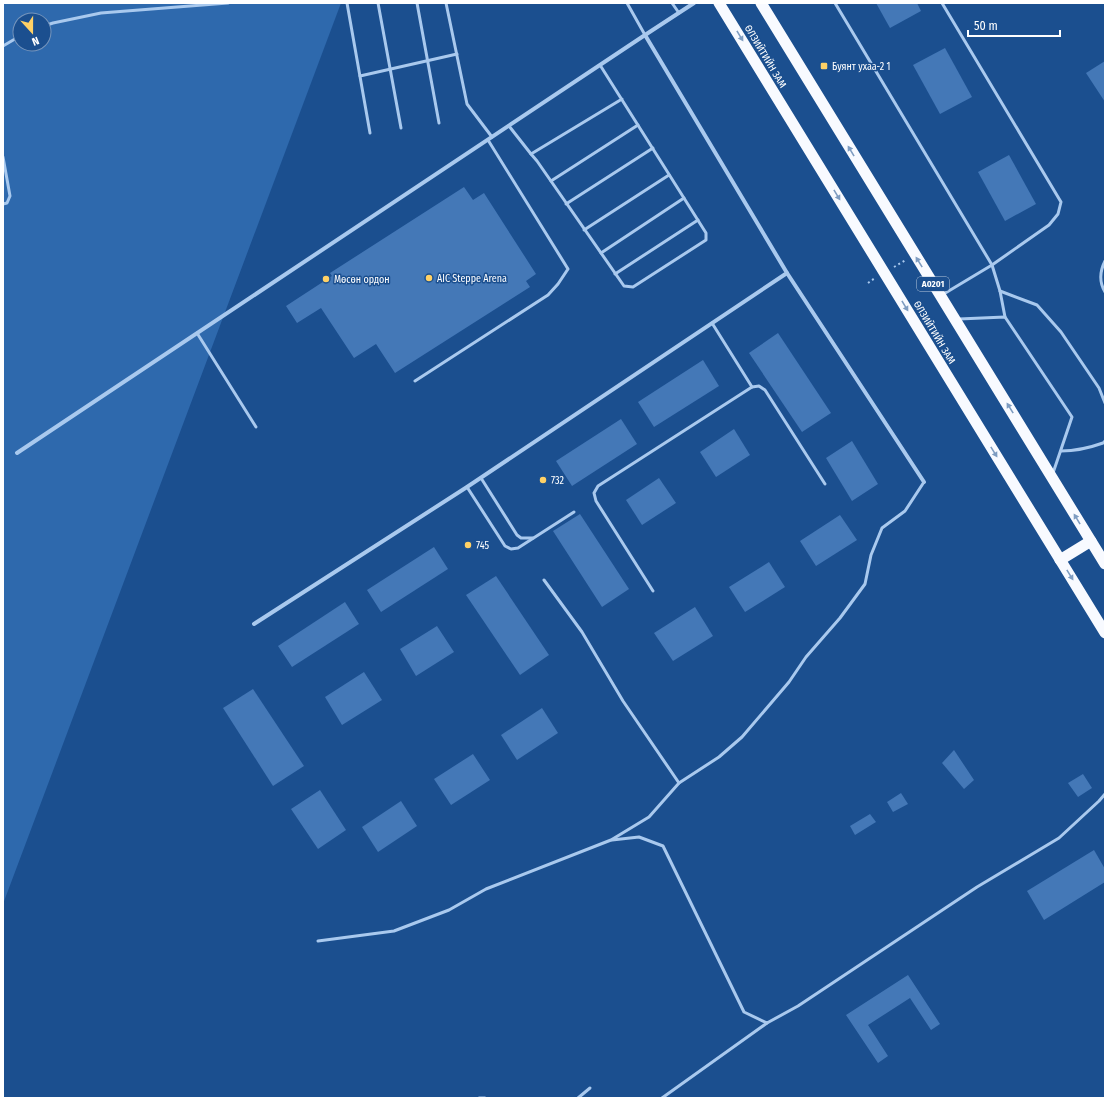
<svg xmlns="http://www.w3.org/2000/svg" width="1108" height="1101" font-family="'Fira Sans Condensed',sans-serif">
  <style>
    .green { fill: #2e69ad; fill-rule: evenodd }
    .building { fill: #4478b7 }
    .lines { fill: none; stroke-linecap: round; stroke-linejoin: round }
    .path { stroke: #a9c9ee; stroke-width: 2; stroke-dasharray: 2 3; stroke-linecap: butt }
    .service { stroke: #a9c9ee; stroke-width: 3 }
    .minor { stroke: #a9c9ee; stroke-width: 4 }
    .trunk { stroke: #f8faff; stroke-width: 11 }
    .oneway { fill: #7e9cc1 }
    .poi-dot { fill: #ffd166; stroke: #1b4f8f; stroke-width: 1.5 }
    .labels { text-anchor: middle; stroke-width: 3; stroke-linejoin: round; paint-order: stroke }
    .shield { fill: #1b4f8f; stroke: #bbcadd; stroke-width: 1 }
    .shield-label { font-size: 9px; font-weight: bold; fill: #fff }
    .street-label { font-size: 10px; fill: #fff; stroke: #1b4f8f }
    .poi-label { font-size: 10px; fill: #fff; stroke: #1b4f8f; text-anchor: start }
  </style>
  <rect width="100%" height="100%" fill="#1b4f8f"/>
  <path class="green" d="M3,3H341L3,904ZM20,20H44V44H20Z"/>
  <g class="building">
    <path d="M876,3H917L921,11L890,28Z"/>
    <path d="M945,48L972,97L940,114L913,65Z"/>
    <path d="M1105,61V102L1086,73Z"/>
    <path d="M1009,155L1036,204L1005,221L978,172Z"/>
    <path d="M464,187L473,200L484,193L536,274L526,281L530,287L395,373L376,344L354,358L321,308L297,323L286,306L332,276L330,273Z"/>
    <path d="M778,333L831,413L802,432L749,353Z"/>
    <path d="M703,360L719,386L654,427L638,402Z"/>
    <path d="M621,419L637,444L572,486L556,461Z"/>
    <path d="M734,429L750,455L716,477L700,452Z"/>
    <path d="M852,441L878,484L852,501L826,458Z"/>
    <path d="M659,478L676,503L642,525L626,500Z"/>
    <path d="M580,514L629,589L602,607L553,531Z"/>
    <path d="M840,515L857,540L816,566L800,541Z"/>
    <path d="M434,547L448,569L381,612L367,590Z"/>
    <path d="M769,562L785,587L745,612L729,587Z"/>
    <path d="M496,576L549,655L520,675L466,595Z"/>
    <path d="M345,602L359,624L292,667L278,646Z"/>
    <path d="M695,607L713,636L673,661L654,633Z"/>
    <path d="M437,626L454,652L416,676L400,649Z"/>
    <path d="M364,672L382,700L342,725L325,697Z"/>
    <path d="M253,689L304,766L273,786L223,708Z"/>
    <path d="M542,708L558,733L517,760L501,735Z"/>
    <path d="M954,750L974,780L964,789L942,763Z"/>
    <path d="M473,754L490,780L451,805L434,779Z"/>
    <path d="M1083,774L1092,788L1078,797L1068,783Z"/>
    <path d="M320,790L346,830L318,849L291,809Z"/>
    <path d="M901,793L908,804L893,812L887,802Z"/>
    <path d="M401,801L417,826L378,852L362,827Z"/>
    <path d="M870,814L876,822L855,835L850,826Z"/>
    <path d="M1094,850L1105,869V882L1044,920L1027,891Z"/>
    <path d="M908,975L940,1024L931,1030L910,998L868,1025L888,1056L878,1063L846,1015Z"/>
  </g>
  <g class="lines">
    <g class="path">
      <path d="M894,267L906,260"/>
      <path d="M868,283L875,278"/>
    </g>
    <g class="service">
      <path d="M347,3L370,133"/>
      <path d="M378,3L401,128"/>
      <path d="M417,3L439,123"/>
      <path d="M446,3L467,104L492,137"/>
      <path d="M627,3L645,35"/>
      <path d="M672,3L679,13"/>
      <path d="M835,3L992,265L942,295"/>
      <path d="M942,3L1061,202L1058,214L1049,225L992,265L1000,291L1005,317"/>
      <path d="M44,26L53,23L101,13L228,3"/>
      <path d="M3,46L20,36"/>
      <path d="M600,65C635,121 671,177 706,233V240L633,287L624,286L537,161L531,154L622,99"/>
      <path d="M360,76L457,54"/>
      <path d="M509,126L531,154"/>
      <path d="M3,157L10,196L7,203L3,204"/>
      <path d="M551,181L638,125"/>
      <path d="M566,204L653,148"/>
      <path d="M584,230L669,175"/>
      <path d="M601,253L684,198"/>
      <path d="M1105,261C1100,271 1099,282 1105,292"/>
      <path d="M615,274L698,220"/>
      <path d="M1000,291L1037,305L1061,332L1099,388L1105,403"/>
      <path d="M959,319L1005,317L1072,417L1053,473"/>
      <path d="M712,323L752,387"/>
      <path d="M197,333L256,427"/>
      <path d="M415,381L548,295L558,284L568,269L488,140"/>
      <path d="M1061,451C1076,451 1089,448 1103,443L1105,441"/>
      <path d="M481,478L517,535L521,538H533"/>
      <path d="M467,487L505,546L511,549L518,548L574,512"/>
      <path d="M544,580L582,632L623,701L679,783"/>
      <path d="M653,591L596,501L594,493L598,486L752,387L759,386L765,390L825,484"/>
      <path d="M612,840L639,837L663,846L744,1012L767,1023L798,1006L977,887L1059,838L1099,801L1105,794"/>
      <path d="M318,941L394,931L449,910L486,889L611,840L649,817L679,783L719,757L742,737L789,682L806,657L840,618L865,584L871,555L882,528L905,511L924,482"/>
      <path d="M479,1098H485"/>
      <path d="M578,1098L590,1088"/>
      <path d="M662,1098L767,1023"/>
    </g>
    <g class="minor">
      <path d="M787,273L924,482"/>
      <path d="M17,453L645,35"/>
      <path d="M254,624L467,487L787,273L645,35L694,3"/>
    </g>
    <g class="trunk">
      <path d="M719,3L1105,633"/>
      <path d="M761,3L1105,564"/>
      <path d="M1060,560L1091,541"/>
    </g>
  </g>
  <defs><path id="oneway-solid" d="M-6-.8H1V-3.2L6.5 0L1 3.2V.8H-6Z"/></defs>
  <g class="oneway">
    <use href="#oneway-solid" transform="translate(740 36) rotate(59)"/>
    <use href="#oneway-solid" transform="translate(851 151) rotate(-121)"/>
    <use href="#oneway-solid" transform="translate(837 195) rotate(59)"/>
    <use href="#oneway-solid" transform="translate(919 262) rotate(-122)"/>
    <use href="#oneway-solid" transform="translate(905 306) rotate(59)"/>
    <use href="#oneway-solid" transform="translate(1010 408) rotate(-122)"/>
    <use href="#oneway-solid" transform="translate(994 452) rotate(58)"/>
    <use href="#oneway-solid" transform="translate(1077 519) rotate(-121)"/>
    <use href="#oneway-solid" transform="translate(1070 575) rotate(58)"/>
  </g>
  <g class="poi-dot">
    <rect x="820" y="62" width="8" height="8" rx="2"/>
    <circle cx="429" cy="278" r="4"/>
    <circle cx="326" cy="279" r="4"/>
    <circle cx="543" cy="480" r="4"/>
    <circle cx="468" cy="545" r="4"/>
  </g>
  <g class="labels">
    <rect class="shield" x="917" y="277" width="32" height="14" rx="3"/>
    <g class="shield-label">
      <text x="933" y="287">A0201</text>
    </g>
    <g class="street-label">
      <text transform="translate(766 56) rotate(59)" y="4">ӨЛЗИЙТИЙН ЗАМ</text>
      <text transform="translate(935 332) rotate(59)" y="4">ӨЛЗИЙТИЙН ЗАМ</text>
    </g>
    <g class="poi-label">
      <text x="832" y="70">Буянт ухаа-2 1</text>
      <text x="437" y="282">AIC Steppe Arena</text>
      <text x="334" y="283">Мөсөн ордон</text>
      <text x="551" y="484">732</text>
      <text x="476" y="549">745</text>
    </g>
  </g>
  <rect width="1108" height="1101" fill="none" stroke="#ffffff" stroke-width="8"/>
  <g transform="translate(32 32) rotate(159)"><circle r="19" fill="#1b4f8f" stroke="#7695bc"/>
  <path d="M0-3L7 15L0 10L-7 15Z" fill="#ffd166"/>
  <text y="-6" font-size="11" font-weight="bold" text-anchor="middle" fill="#ffffff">N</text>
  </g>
  <path d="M968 30v6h92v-6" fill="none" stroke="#ffffff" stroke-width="2"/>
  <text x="974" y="30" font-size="12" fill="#ffffff" stroke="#1b4f8f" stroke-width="3" paint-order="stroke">50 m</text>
</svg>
